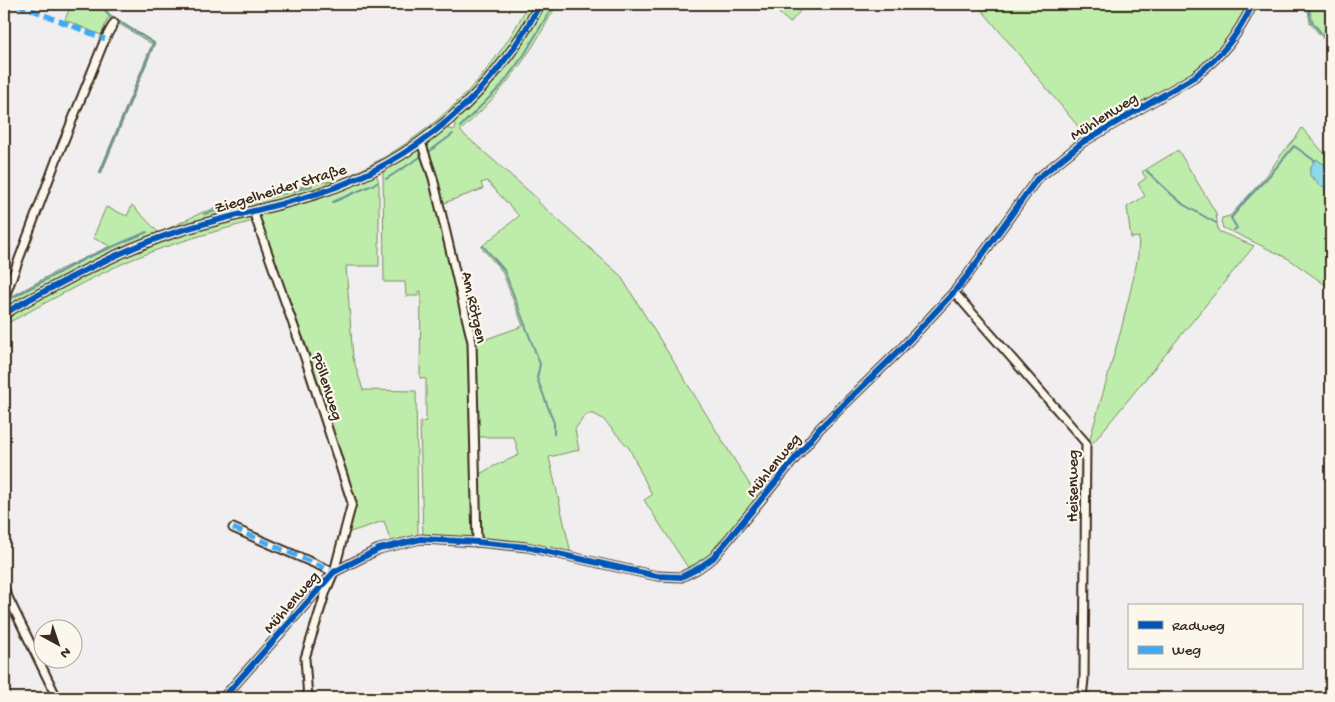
<svg xmlns="http://www.w3.org/2000/svg" width="1335" height="702" font-family="'Gochi Hand',sans-serif">
  <style>
    .green { fill: #beecaa; stroke: #7c8b64 }
    .water { fill: #8bd9ea; stroke: #6b9398 }
    .lines { fill: none; stroke-linecap: round; stroke-linejoin: round }
    .stream { stroke: #6b9398; stroke-width: 2 }
    .minor-casing { stroke: #3b2a1e; stroke-width: 11 }
    .tertiary-casing { stroke: #3b2a1e; stroke-width: 12 }
    .minor { stroke: #fbf7ec; stroke-width: 7 }
    .tertiary { stroke: #fbf7ec; stroke-width: 9 }
    .quiet { stroke: #3fa9f5; stroke-width: 5; stroke-dasharray: 10 5; stroke-linecap: butt }
    .cycleway-casing { stroke: #fbf7ec; stroke-width: 9 }
    .cycleway { stroke: #0057b8; stroke-width: 6 }
    .labels { text-anchor: middle; stroke-width: 4.5; stroke-linejoin: round; paint-order: stroke }
    .street-label { font-size: 16px; fill: #3b2a1e; stroke: #fbf7ec }
  </style>
  <rect width="100%" height="100%" fill="#f0eeef"/>
  <filter id="ink" filterUnits="userSpaceOnUse"><feTurbulence type="fractalNoise" baseFrequency=".02" numOctaves="2"/><feDisplacementMap in="SourceGraphic" scale="10" xChannelSelector="R" yChannelSelector="G"/><feConvolveMatrix kernelMatrix="1 2 1 2 8 2 1 2 1" color-interpolation-filters="sRGB"/></filter>
  <g filter="url(#ink)">
    <g class="green">
      <path d="M71,4H103L110,15L114,17L112,20L108,18L101,35L65,20Z"/>
      <path d="M528,4H535C521,33 503,58 482,83C477,88 472,95 467,100C433,132 382,164 339,182V180C402,153 462,108 501,50C512,35 520,20 528,4Z"/>
      <path d="M543,4H557C547,22 537,41 525,58C507,85 484,109 460,131L539,200L538,202L620,275L758,498L710,556L699,565L689,569L644,500L652,495L629,448L603,419L594,414H588L584,417L575,429L579,450L549,457L570,549L569,554L522,543L482,539L480,536L478,475L492,467L519,455L514,437H477L475,343L523,326L502,271L481,247L519,216L487,181L481,183L483,189L441,204L425,143L447,128L453,130L456,128L454,122L495,78Z"/>
      <path d="M769,4H806L790,23Z"/>
      <path d="M977,4H1248C1233,35 1222,52 1194,73L1086,136Z"/>
      <path d="M1304,4H1331V48L1310,23L1308,10Z"/>
      <path d="M118,20L155,43L101,174L99,173L152,44L116,22Z"/>
      <path d="M1302,128L1331,161V169L1316,159L1312,178L1325,187L1327,194L1331,190V289L1289,259L1235,233L1223,228L1221,222L1222,218L1230,216L1267,175L1280,156L1297,136Z"/>
      <path d="M418,149L423,153L431,178L469,339L474,538L423,536L420,422L426,421V379L420,378L421,291H418V296H406L405,282H384L383,169Z"/>
      <path d="M1178,150L1216,213L1218,231L1254,246L1092,444L1089,442L1121,330L1134,276L1138,255L1139,237L1131,238L1127,207L1145,196L1138,184L1146,178L1142,172Z"/>
      <path d="M375,173L378,179L379,186V266H346L353,358L363,390L416,391L418,532L417,536L391,542L384,521L347,533L357,503L337,449L311,358L260,220L261,213Z"/>
      <path d="M334,181L332,185L309,193L214,217L10,306L7,307L5,305L7,299L59,270L110,246L93,238L106,207L127,216L132,205L159,233L203,212L315,183Z"/>
      <path d="M249,216L253,221C213,232 172,243 133,259C89,278 46,303 4,325V318L10,313C69,282 129,250 193,230C211,224 230,220 249,216Z"/>
    </g>
    <path class="water" d="M1316,159L1331,169V190L1327,194L1325,192V187L1318,185L1316,180L1310,176C1309,169 1312,164 1316,159Z"/>
    <g class="lines">
      <g class="stream">
        <path d="M101,4L109,16L112,18"/>
        <path d="M1305,4L1309,9L1312,22L1331,45"/>
        <path d="M460,127L501,86L524,55L554,4"/>
        <path d="M430,151L453,134"/>
        <path d="M1147,171L1169,192L1184,205L1216,223"/>
        <path d="M100,173L154,43L118,21"/>
        <path d="M386,179L422,156"/>
        <path d="M333,202L377,183"/>
        <path d="M204,214L312,186"/>
        <path d="M1234,230L1237,228L1231,218L1246,200L1269,176L1294,146L1315,161"/>
        <path d="M483,246L504,270L540,364L537,378L554,423V434"/>
        <path d="M8,300L84,259L147,232"/>
      </g>
      <g class="minor-casing">
        <g id="minor">
          <path d="M421,142L433,178L472,342L477,542"/>
          <path d="M253,211L305,358L352,503L334,572L326,591L305,658L308,698"/>
          <path d="M954,292L1086,443L1084,679L1082,698"/>
          <path d="M4,299L57,158L105,39L114,23"/>
          <path d="M233,528L334,572"/>
          <path d="M4,589L57,698"/>
          <path d="M223,698L334,572L379,549L421,539L477,542L527,547L657,576L681,577L697,569L713,558L820,428L900,350L954,292L967,276L1037,179L1083,142L1194,77C1223,55 1237,36 1253,4"/>
        </g>
      </g>
      <g class="tertiary-casing">
        <path id="tertiary" d="M4,314C21,303 39,294 57,285C92,266 129,248 167,235C217,218 269,209 319,193C415,162 494,93 540,4"/>
      </g>
      <use href="#minor" class="minor"/>
      <use href="#tertiary" class="tertiary"/>
      <g class="quiet">
        <path d="M17,4L105,39"/>
        <path d="M233,528L334,572"/>
      </g>
      <g class="cycleway-casing">
        <g id="cycleway">
          <path d="M4,314C21,303 39,294 57,285C92,266 129,248 167,235C217,218 269,209 319,193C415,162 494,93 540,4"/>
          <path d="M223,698L334,572L379,549L421,539L477,542L527,547L657,576L681,577L697,569L713,558L820,428L900,350L954,292L967,276L1037,179L1083,142L1194,77C1223,55 1237,36 1253,4"/>
        </g>
      </g>
      <use href="#cycleway" class="cycleway"/>
    </g>
  </g>
  <g class="labels">
    <g class="street-label">
      <text transform="translate(1103 115) rotate(-32)" y="6">Mühlenweg</text>
      <text transform="translate(280 187) rotate(-17)" y="6">Ziegelheider Straße</text>
      <text transform="translate(476 307) rotate(78)" y="6">Am Rötgen</text>
      <text transform="translate(329 386) rotate(72)" y="6">Pöllenweg</text>
      <text transform="translate(772 464) rotate(-51)" y="6">Mühlenweg</text>
      <text transform="translate(1071 486) rotate(-90)" y="6">Heisenweg</text>
      <text transform="translate(290 601) rotate(-49)" y="6">Mühlenweg</text>
    </g>
  </g>
  <rect width="1335" height="702" fill="none" stroke="#fbf7ec" stroke-width="20"/>
  <rect x="10" y="10" width="1315" height="682" fill="none" stroke="#3b2a1e" stroke-width="2" filter="url(#ink)"/>
  <rect x="1128" y="604" width="175" height="65" fill="#fbf7ec" stroke="#aea59a"/>
  <rect x="1138" y="621" width="25" height="8" fill="#0057b8" stroke="#aea59a"/>
  <text x="1172" y="630" font-size="15" fill="#3b2a1e">Radweg</text>
  <rect x="1138" y="646" width="25" height="8" fill="#3fa9f5" stroke="#aea59a"/>
  <text x="1172" y="654" font-size="15" fill="#3b2a1e">Weg</text>
  <g transform="translate(58 644) rotate(140)"><circle r="24" fill="#fbf7ec" stroke="#aea59a"/>
  <path d="M0-4L9 19L0 12L-9 19Z" fill="#3b2a1e"/>
  <text y="-8" font-size="14" font-weight="bold" text-anchor="middle" fill="#3b2a1e">N</text>
  </g>
</svg>
